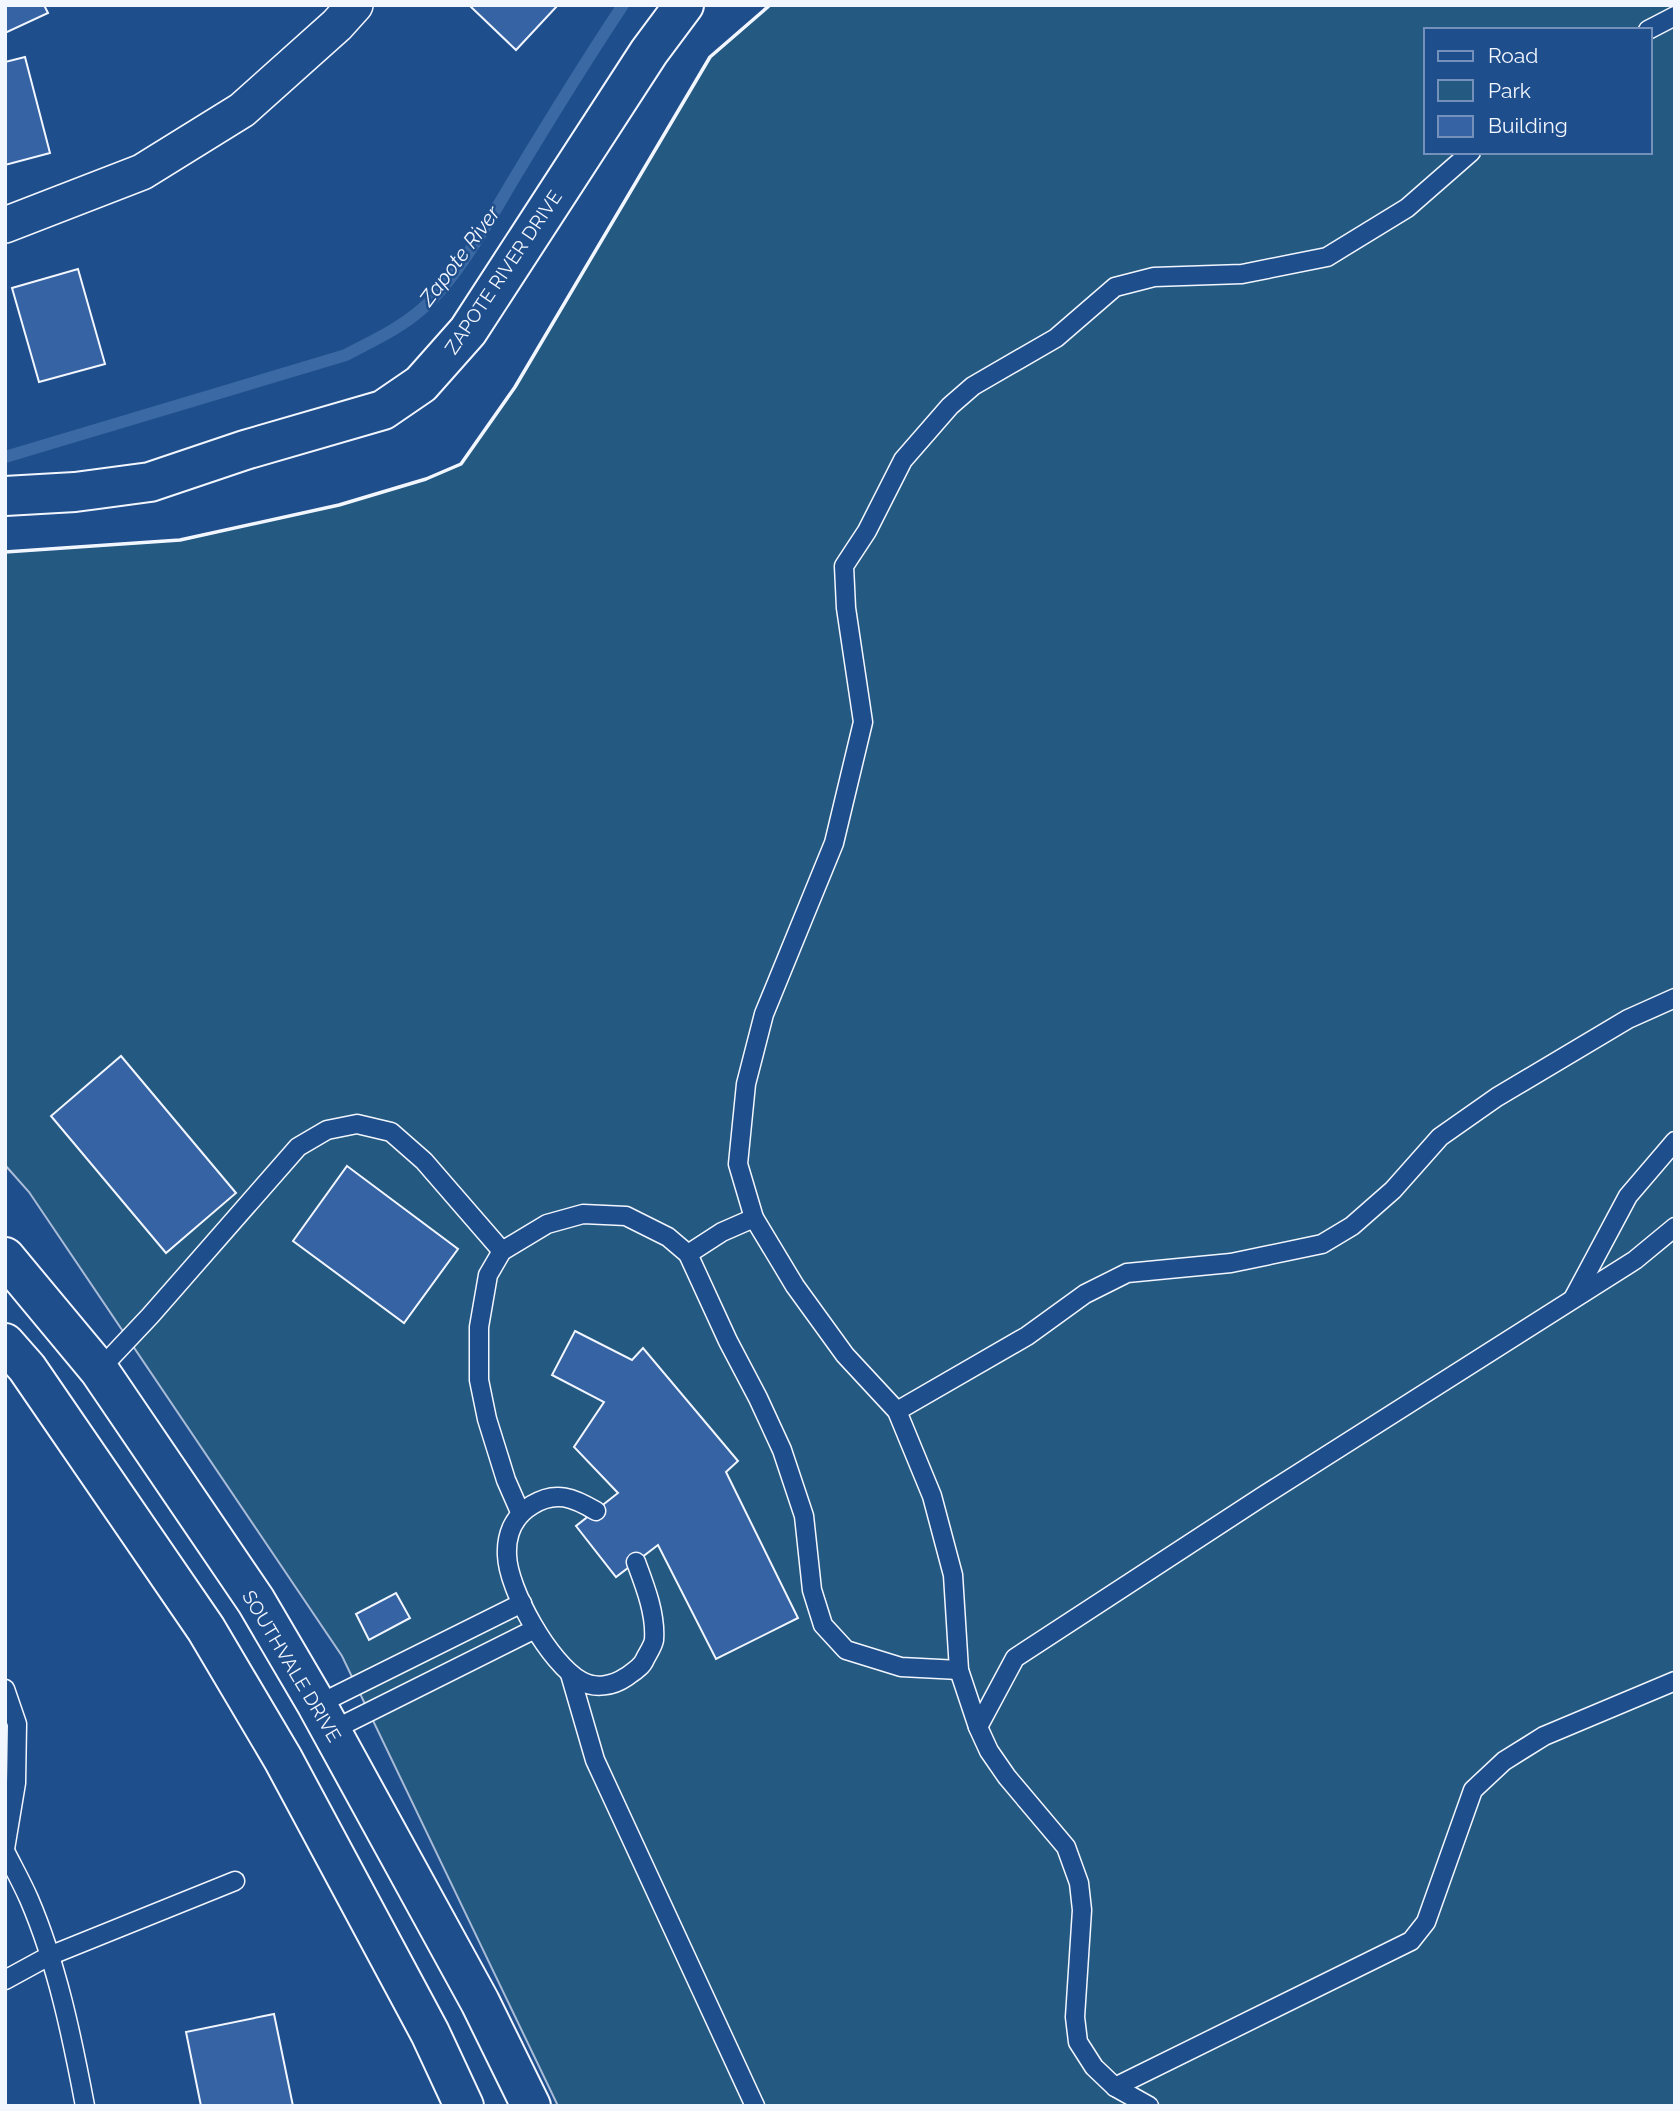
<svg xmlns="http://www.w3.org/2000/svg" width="1680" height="2111" font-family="Raleway,sans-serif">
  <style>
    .green { fill: #245a82; stroke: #a8bbd7; stroke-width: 2; fill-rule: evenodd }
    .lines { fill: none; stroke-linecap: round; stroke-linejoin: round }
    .stream { stroke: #3b69a3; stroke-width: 12 }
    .building { fill: #3563a3; stroke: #f2f6ff; stroke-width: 2 }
    .service-casing { stroke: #f2f6ff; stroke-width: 21 }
    .minor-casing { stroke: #f2f6ff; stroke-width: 38 }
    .tertiary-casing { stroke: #f2f6ff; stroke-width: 42 }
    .service { stroke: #1f4e8c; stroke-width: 18 }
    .minor { stroke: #1f4e8c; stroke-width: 35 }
    .tertiary { stroke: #1f4e8c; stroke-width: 38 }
    .wall { stroke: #f2f6ff; stroke-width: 3.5 }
    .labels { text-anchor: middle; stroke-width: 5; stroke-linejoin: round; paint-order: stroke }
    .street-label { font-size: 19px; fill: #f2f6ff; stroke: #1f4e8c }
    .water-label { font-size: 21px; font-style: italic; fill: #f2f6ff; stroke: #1f4e8c }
  </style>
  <rect width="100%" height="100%" fill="#1f4e8c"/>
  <path class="green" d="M770,5H1675V2106H558L342,1656L29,1192L5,1165V552L180,540L339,505L426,479L461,464L515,387L710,57ZM1426,30H1650V152H1426Z"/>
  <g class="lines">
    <path class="stream" d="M5,457L346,355C372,341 401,328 423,308C458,277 491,217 515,177C550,119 585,62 623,5"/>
  </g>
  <g class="building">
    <path d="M5,5H44L48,13L5,33Z"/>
    <path d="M469,5H558L516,50Z"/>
    <path d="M25,57L50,153L5,165V62Z"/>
    <path d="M78,269L105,364L39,382L12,288Z"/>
    <path d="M121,1056L236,1193L166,1253L51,1116Z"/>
    <path d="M347,1166L458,1249L404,1323L293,1241Z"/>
    <path d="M575,1331L632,1360L643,1348L738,1461L726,1472L798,1618L716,1659L658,1545L616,1577L576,1526L618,1493L574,1447L604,1402L552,1375Z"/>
    <path d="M396,1593L410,1618L369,1640L356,1614Z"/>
    <path d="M274,2014L293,2106H201L186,2032Z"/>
  </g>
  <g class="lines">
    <g class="service-casing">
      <g id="service">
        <path d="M1648,30L1675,16"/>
        <path d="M688,1254L722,1232L754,1218"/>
        <path d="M1574,1297L1628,1196L1675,1141"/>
        <path d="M99,1370L150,1316L298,1147L327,1130L357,1124L391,1132L424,1161L502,1251"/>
        <path d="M897,1411L1027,1336L1085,1294L1127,1273L1231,1263L1322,1244L1352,1226L1393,1190L1440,1137L1497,1097L1628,1019L1675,998"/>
        <path d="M596,1511C574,1498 556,1490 532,1505C514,1516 506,1534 507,1555C508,1590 550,1664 581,1681C595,1689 613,1686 626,1677C633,1672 642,1667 645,1659C648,1653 653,1646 654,1640C656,1614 645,1586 636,1562"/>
        <path d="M520,1512L506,1480L487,1419L479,1380V1327L488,1275L502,1251L547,1224L583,1214L626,1216L668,1237L688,1254L728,1341L758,1398L782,1450L804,1516L812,1590L823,1625L846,1650L901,1667L959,1670"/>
        <path d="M570,1674L595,1760L755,2106"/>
        <path d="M5,1689L17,1724L16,1783L5,1849"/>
        <path d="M317,1705L522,1603"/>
        <path d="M978,1727L1015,1658L1263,1496L1635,1260L1675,1227"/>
        <path d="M331,1731L535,1629"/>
        <path d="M5,1851C13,1867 22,1883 29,1899C57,1964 72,2037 85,2106"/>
        <path d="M5,1980L49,1956L235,1881"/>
        <path d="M1115,2087L1411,1941L1426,1922L1473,1790L1504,1761L1544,1736L1675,1681"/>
        <path d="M1149,2106L1115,2087L1094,2067L1078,2042L1075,2017L1082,1910L1079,1883L1066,1847L1007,1777L989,1751L978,1727L959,1670L953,1575L932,1496L897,1411L845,1355L795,1286L754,1218L738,1164L746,1084L764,1014L834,843L863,722L846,608L844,566L867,531L903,460L950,406L973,386L1056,338L1115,287L1154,277L1242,274L1327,257L1407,208L1471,152"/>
      </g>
    </g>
    <g class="minor-casing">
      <path id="minor" d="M5,225L142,172L242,110L337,25L355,5"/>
    </g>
    <g class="tertiary-casing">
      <g id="tertiary">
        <path d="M5,496L75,492L150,482L245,450L383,410L421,384L468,331L649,52L684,5"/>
        <path d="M5,1257L99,1370L256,1601L317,1705L480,2002L531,2106"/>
        <path d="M5,1343L27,1368L206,1629L283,1759L430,2033L464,2106"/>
      </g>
    </g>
    <use href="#service" class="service"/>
    <use href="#minor" class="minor"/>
    <use href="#tertiary" class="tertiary"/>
    <path class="wall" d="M5,552L180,540L339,505L426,479L461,464L515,387L710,57L770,5"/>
  </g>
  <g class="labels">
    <g class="street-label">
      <text transform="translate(503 272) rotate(-56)" y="7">ZAPOTE RIVER DRIVE</text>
      <text transform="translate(292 1666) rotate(59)" y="7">SOUTHVALE DRIVE</text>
    </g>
    <g class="water-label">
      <text transform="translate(460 256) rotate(-53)" y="7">Zapote River</text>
    </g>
  </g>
  <rect width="1680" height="2111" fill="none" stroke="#f2f6ff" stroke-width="14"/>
  <rect x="1424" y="28" width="228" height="126" fill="#1f4e8c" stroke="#7391ba" stroke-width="2"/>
  <rect x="1438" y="51" width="35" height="10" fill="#1f4e8c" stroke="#7391ba" stroke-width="2"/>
  <text x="1488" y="63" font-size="21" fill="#f2f6ff">Road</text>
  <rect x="1438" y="80" width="35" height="21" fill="#245a82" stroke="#7391ba" stroke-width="2"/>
  <text x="1488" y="98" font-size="21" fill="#f2f6ff">Park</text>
  <rect x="1438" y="116" width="35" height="21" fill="#3563a3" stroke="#7391ba" stroke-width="2"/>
  <text x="1488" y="133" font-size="21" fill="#f2f6ff">Building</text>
</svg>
